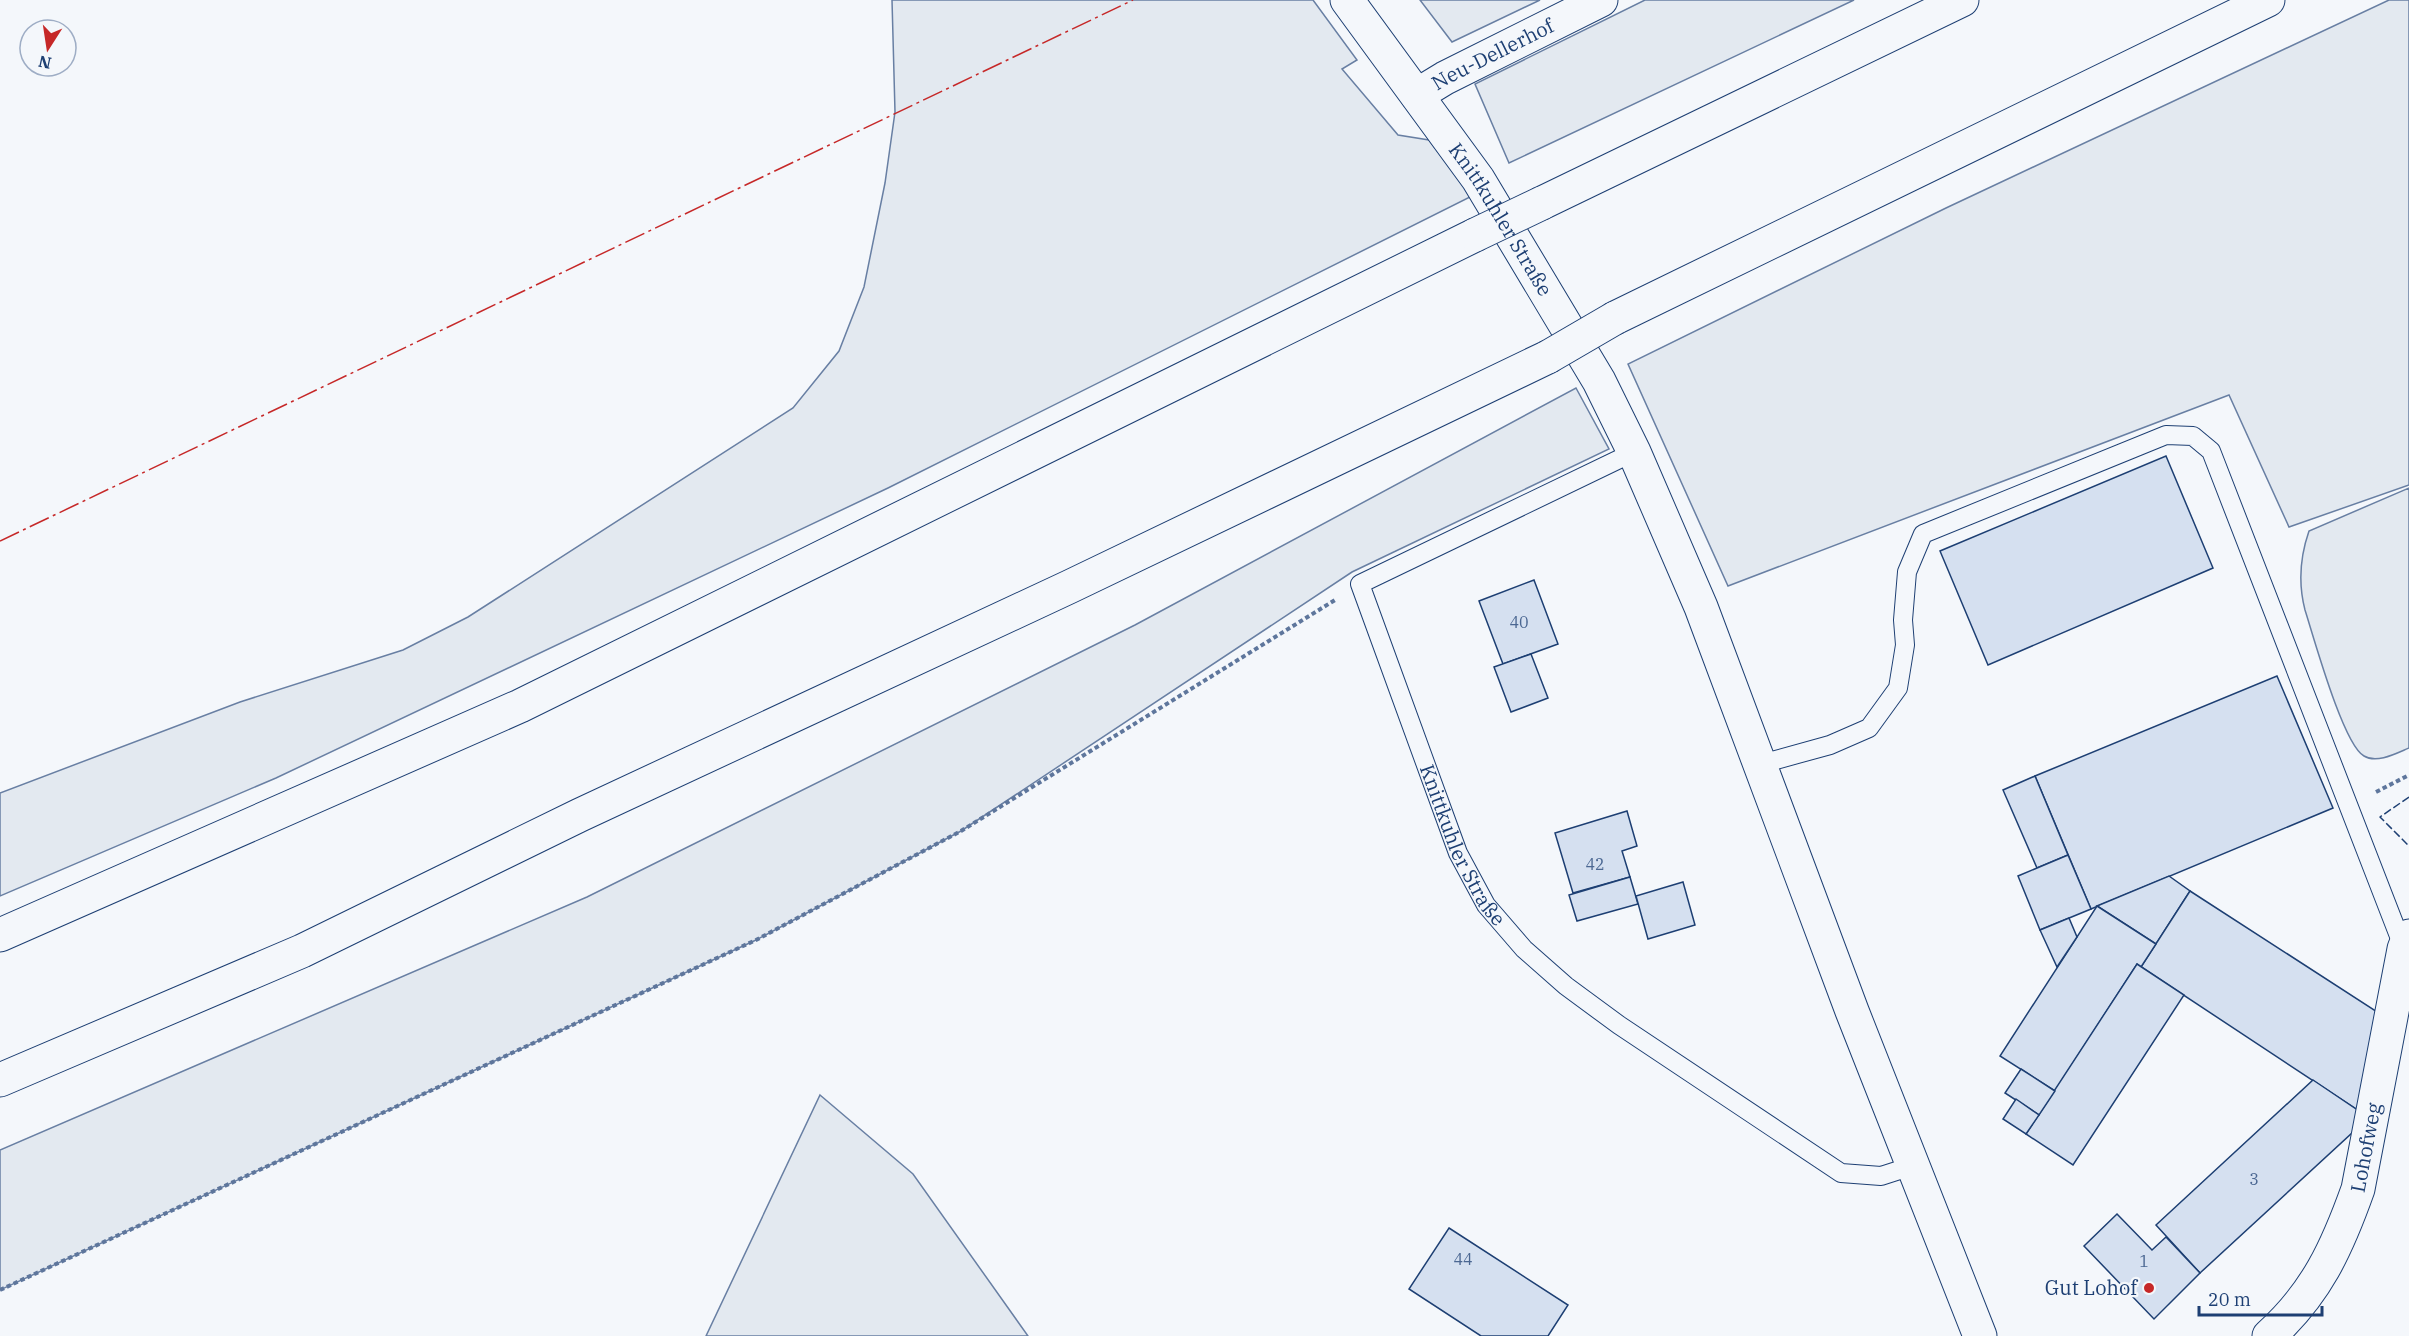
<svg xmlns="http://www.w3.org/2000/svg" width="2409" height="1336" font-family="'IBM Plex Serif',serif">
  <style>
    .green { fill: #e3e9f0; stroke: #687fa3; stroke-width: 1.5 }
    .building { fill: #d5e0f0; stroke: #1d3f73; stroke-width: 1.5 }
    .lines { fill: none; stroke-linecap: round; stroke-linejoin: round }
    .lane-casing { stroke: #1d3f73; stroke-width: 20 }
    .street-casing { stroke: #1d3f73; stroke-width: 35 }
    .secondary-casing { stroke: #1d3f73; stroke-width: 35 }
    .highway-casing { stroke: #1d3f73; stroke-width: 35 }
    .path { stroke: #5e769c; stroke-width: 4; stroke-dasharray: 4.5 3; stroke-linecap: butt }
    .lane { stroke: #f4f7fb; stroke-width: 18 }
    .street { stroke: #f4f7fb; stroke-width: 33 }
    .secondary { stroke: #f4f7fb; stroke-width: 33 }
    .highway { stroke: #f4f7fb; stroke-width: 33 }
    .highway-bridge-casing { stroke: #1d3f73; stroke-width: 35; stroke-linecap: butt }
    .highway-bridge { stroke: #f4f7fb; stroke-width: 33 }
    .fence { stroke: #1d3f73; stroke-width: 1.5; stroke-dasharray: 8 3; stroke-linecap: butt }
    .power { stroke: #c62828; stroke-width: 1.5; stroke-dasharray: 21 4.5 3 4.5; stroke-linecap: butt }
    .poi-dot { fill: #c62828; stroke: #f4f7fb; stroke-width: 2 }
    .labels { text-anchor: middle; stroke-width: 4.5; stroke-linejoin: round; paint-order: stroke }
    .number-label { font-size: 16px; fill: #4b6792 }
    .street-label { font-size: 20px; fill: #1d3f73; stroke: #f4f7fb }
    .poi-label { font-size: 20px; fill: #1d3f73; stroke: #f4f7fb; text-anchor: end }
  </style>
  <rect width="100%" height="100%" fill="#f4f7fb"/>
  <g class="green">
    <path d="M892,0H1313L1357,60L1342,69L1398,135L1429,140L1472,196L888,488L276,778L0,896V793L240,702L403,650L468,617L793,408L839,351L864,287L885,183L895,112Z"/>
    <path d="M1420,0H1540L1452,42Z"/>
    <path d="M1645,0H1854L1509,163L1475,84Z"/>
    <path d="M2389,0H2409V485L2289,527L2229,395L1728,586L1628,364L1946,208Z"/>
    <path d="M1576,388L1609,449L1352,572L961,831L756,940L0,1290V1150L587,897L1135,625Z"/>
    <path d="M2409,488V748C2397,753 2377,764 2364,756C2343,744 2314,638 2305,610C2298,583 2300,557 2309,531Z"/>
    <path d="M820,1095L913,1174L1028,1336H706Z"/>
  </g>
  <g class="building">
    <path d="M2166,456L2213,568L1988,665L1940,551Z"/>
    <path d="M1534,580L1558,644L1503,664L1479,601Z"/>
    <path d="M1531,654L1548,698L1511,712L1494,667Z"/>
    <path d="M2277,676L2333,808L2091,909L2035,776Z"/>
    <path d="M2035,776L2068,855L2037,868L2003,790Z"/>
    <path d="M1627,811L1637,846L1622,851L1630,877L1573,893L1555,833Z"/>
    <path d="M2068,855L2091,909L2040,930L2018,876Z"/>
    <path d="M2169,876L2190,891L2156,944L2097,906Z"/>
    <path d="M1630,877L1638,904L1577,921L1569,895Z"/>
    <path d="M1683,882L1695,925L1648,939L1636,896Z"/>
    <path d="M2190,891L2382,1015L2359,1111L2141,967Z"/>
    <path d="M2097,906L2156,944L2141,967L2137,964L2055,1091L2000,1056Z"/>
    <path d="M2069,918L2077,937L2057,967L2040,930Z"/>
    <path d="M2137,964L2184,995L2073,1165L2026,1134Z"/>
    <path d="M2021,1069L2055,1091L2039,1115L2005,1093Z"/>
    <path d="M2313,1080L2359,1111L2353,1132L2200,1273L2156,1225Z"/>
    <path d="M2016,1099L2039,1115L2026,1134L2003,1119Z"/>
    <path d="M2117,1214L2152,1250L2166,1237L2200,1273L2154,1319L2084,1246Z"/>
    <path d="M1449,1228L1568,1305L1548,1336H1481L1409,1289Z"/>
  </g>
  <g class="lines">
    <g class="lane-casing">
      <g id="lane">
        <path id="s1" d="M1634,452L1360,584L1458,853L1486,905L1524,949L1566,986L1619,1025L1841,1173L1881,1176L1912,1166"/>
        <path d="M1761,764L1830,745L1869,728L1898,688L1905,645L1903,620L1907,572L1923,534L2166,435L2193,436L2211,451L2404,949"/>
      </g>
    </g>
    <g class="street-casing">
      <g id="street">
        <path id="s2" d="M1417,95L1445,78L1601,0"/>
        <path id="s3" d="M2269,1336C2316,1294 2337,1248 2358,1189L2404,949L2409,936"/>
      </g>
    </g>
    <g class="secondary-casing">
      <g id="secondary">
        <path id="s4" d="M1347,0L1478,179L1599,381L1634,452L1701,607L1852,1011L1980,1336"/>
      </g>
    </g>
    <g class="highway-casing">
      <g id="highway">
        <path d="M1542,203L1962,0"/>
        <path d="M1615,318L2268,0"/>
        <path d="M0,935L520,706L1475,235"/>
        <path d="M0,1080L302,951L580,815L1069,587L1548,357"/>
      </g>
    </g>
    <g class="path">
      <path d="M2376,792L2409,775"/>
      <path d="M0,1290L756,940L961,831L1335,600"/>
    </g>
    <use href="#lane" class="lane"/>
    <use href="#street" class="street"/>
    <use href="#secondary" class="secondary"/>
    <use href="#highway" class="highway"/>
    <g class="highway-bridge-casing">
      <g id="highway-bridge">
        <path d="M1475,235L1542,203"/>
        <path d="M1548,357L1615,318"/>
      </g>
    </g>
    <use href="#highway-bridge" class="highway-bridge"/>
    <path class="fence" d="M2409,797L2380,817L2409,846"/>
    <path class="power" d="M0,541L1133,0"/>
  </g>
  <circle class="poi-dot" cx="2149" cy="1288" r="6"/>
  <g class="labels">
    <g class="number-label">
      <text x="1519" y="628">40</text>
      <text x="1595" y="870">42</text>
      <text x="2254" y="1185">3</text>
      <text x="1463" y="1265">44</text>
      <text x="2144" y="1267">1</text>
    </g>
    <g class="street-label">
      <text dy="7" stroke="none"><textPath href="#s2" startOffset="86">Neu-Dellerhof</textPath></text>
      <text dy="7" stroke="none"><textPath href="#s4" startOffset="268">Knittkuhler Straße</textPath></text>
      <text dy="7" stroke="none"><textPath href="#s1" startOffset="585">Knittkuhler Straße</textPath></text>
      <text dy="7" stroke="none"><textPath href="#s3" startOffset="216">Lohofweg</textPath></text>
    </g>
    <g class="poi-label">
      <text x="2137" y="1295">Gut Lohof</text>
    </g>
  </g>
  <g transform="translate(48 48) rotate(192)"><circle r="28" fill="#f4f7fb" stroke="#9eadc5" stroke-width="1.5"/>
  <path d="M0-4.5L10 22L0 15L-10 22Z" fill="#c62828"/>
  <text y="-9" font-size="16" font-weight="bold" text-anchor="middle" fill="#1d3f73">N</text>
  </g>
  <path d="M2199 1306v9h123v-9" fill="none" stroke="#1d3f73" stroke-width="3"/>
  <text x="2208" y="1306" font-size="18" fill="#1d3f73" stroke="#f4f7fb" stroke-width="4.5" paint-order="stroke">20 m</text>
</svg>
